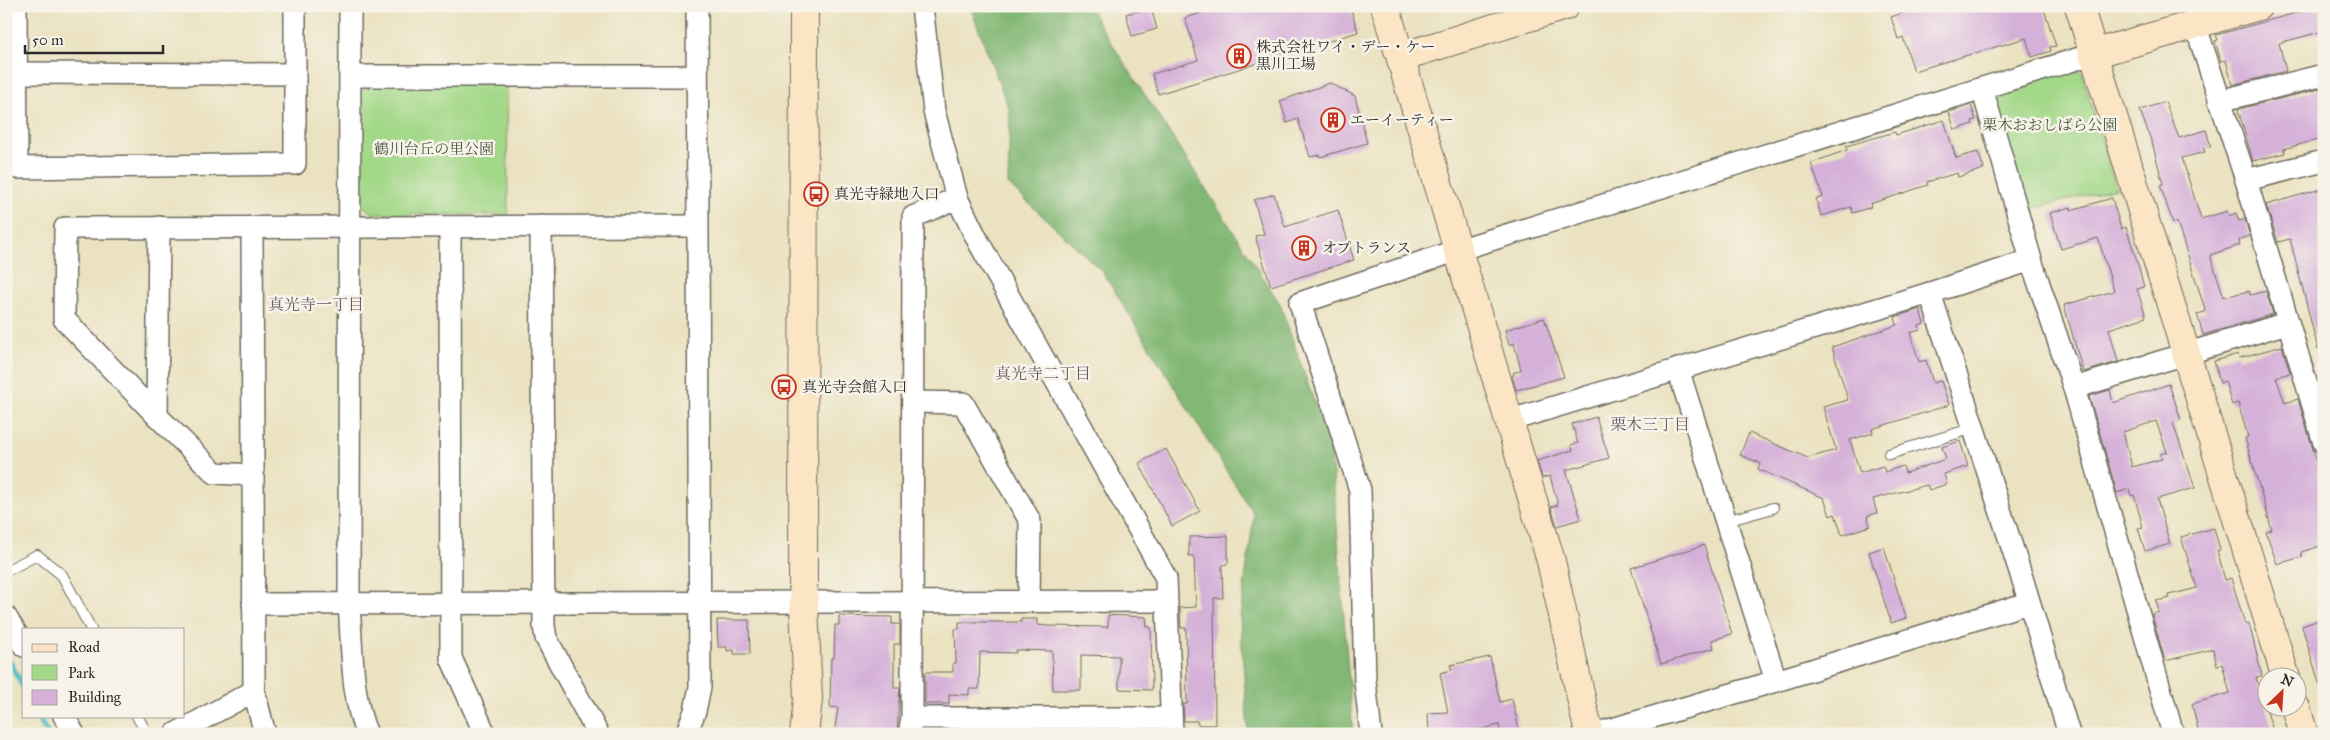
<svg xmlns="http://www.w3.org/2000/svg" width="2330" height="740" font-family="'IM FELL Great Primer','Noto Serif JP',serif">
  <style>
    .green { fill: #a3d888; stroke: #67825a }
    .forest { fill: #82b874; stroke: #567250 }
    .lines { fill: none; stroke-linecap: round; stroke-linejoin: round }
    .stream { stroke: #52bfcb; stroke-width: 5.5 }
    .building { fill: #d5b0d9; fill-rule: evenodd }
    .lane-casing { stroke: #6e6b5f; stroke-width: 12 }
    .street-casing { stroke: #6e6b5f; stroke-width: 24 }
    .secondary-casing { stroke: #6e6b5f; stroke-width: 30 }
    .lane { stroke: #fff; stroke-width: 10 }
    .street { stroke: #fff; stroke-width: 21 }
    .secondary { stroke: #fce5c4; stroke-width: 28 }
    .labels { text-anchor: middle; stroke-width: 5; stroke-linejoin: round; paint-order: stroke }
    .poi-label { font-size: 15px; fill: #2b2b2b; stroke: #f7f3e8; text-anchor: start }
    .park-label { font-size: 15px; fill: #495642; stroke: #f7f3e8 }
    .neighbourhood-label { font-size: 16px; fill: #665a68; stroke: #f7f3e8 }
  </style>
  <rect width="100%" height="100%" fill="#f7f3e8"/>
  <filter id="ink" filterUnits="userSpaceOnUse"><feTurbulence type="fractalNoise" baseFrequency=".02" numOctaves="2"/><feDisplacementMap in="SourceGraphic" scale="10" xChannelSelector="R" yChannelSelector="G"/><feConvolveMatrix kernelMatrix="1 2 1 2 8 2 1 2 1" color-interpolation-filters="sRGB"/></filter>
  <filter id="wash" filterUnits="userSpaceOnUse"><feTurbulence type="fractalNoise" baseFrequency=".0096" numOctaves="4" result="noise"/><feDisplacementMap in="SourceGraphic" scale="20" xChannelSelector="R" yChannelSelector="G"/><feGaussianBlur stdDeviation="1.12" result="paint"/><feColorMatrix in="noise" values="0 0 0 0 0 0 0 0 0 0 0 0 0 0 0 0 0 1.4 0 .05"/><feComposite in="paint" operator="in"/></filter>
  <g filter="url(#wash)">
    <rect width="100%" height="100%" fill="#eae2c0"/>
    <g class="green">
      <path d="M2072,68L2082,73L2116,188L2027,210L1995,101L1998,92Z"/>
      <path d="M507,82L508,215L374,214L361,205L359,93L372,83Z"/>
    </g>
    <path class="forest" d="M970,6H1092L1094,16L1280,304L1331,450L1353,734H1248L1240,617L1254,515L1102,271L1008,184L1010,112Z"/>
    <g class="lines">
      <g class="stream">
        <path d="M6,654L24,689"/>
        <path d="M37,716L48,734"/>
      </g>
    </g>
    <g id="blocks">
      <g class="building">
        <path d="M1224,6H1350L1358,32L1158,94L1152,74L1198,60L1185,18Z"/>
        <path d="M1922,6H2043L2056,46L2050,47L2051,51L2032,57L2026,38L1914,71L1903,37L1898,39L1891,17Z"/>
        <path d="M2302,6H2319L2324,31L2279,43L2286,71L2232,85L2226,60L2221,61L2215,41L2218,40L2216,35L2303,11Z"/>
        <path d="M1151,8L1157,29L1132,36L1126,14Z"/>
        <path d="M1330,83L1355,96L1367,143L1320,157L1319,155L1310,157L1298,119L1287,123L1280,101Z"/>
        <path d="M2324,88V138L2284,149L2285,153L2253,161L2238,109Z"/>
        <path d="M2165,102L2179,138L2206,130L2211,147L2203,148L2205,152L2182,158L2201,219L2227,211L2229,216L2236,213L2239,221L2245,219L2250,236L2239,240L2240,245L2210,255L2224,297L2249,291L2250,295L2266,291L2273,314L2203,335L2197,314L2205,312L2204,306L2177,222L2173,223L2166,203L2160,185L2163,184L2153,146L2140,110Z"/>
        <path d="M1971,105L1976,120L1972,121L1973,124L1955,130L1949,112Z"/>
        <path d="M1944,120L1956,158L1978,152L1984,169L1958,177L1957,173L1927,182L1928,185L1870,204L1871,207L1853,213L1851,207L1821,216L1816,199L1823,197L1811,163L1847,150L1846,146L1895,132L1896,135Z"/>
        <path d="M2324,188V349H2318L2290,239L2278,242L2266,205Z"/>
        <path d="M1274,194L1285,227L1338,210L1354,260L1271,286L1255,236L1264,234L1254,200Z"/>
        <path d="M2112,198L2121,229L2126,227L2139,268L2144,287L2137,289L2146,317L2109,329L2118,362L2083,372L2064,305L2114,291L2098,238L2061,249L2050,213L2071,207V210Z"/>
        <path d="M1920,309L1924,324L1919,326L1920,330L1910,333L1919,362L1926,360L1933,383L1941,381L1949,405L1872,429L1873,433L1850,440L1860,473L1883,466L1885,472L1903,466L1905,473L1946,459L1942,447L1960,441L1968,466L1944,474L1947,484L1929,490L1927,485L1873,499L1877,513L1867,516L1870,526L1842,535L1835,514L1830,516L1824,498L1758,469L1760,463L1740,455L1749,433L1808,458L1836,450L1823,407L1848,400L1832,347L1897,325L1895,317Z"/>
        <path d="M1544,318L1564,377L1516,390L1512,376L1514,375L1513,373L1521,370L1514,343L1509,345L1505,330Z"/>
        <path d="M2282,346L2290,373L2276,377L2285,403L2298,399L2315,456L2324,488V545L2301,552L2302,557L2277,564L2266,532L2272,530L2245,438L2248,437L2238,403L2232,405L2225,381L2220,383L2214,361L2238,354L2239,358Z"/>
        <path d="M2169,384L2181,420L2173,423L2195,488L2157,499L2170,544L2145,551L2138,528L2143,527L2134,495L2131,496L2129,489L2117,493L2089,396L2110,390L2113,403ZM2156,421L2167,452L2160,454L2162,459L2132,467L2123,432Z"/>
        <path d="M1596,417L1609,458L1566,470L1581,519L1557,526L1551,507L1558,505L1550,476L1542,478L1537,461L1573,450L1571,445L1578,443L1572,424Z"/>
        <path d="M1166,449L1200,511L1172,526L1139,463Z"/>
        <path d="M2214,528L2220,550H2217L2225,580L2231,578L2245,624L2249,623L2262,676L2256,677L2274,734H2199L2192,704L2230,693L2222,664L2217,665L2213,649L2165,661L2152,614L2159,612L2156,601L2170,598L2169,595L2197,588L2181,537Z"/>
        <path d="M1228,536V563L1222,566L1223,598H1214L1215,725H1198L1197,721H1184L1183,704H1187L1186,628H1181L1180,608L1196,607L1194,559L1193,556H1189V537Z"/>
        <path d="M1704,545L1732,634L1712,640L1714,648L1661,664L1631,568Z"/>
        <path d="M1884,547L1906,618L1891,623L1869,552Z"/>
        <path d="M1108,615L1146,617L1147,627H1151L1152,690L1119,689V656L1081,655V690H1053L1052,651L1016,650V653L980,652L979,689H969V695L949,694V704H925V672H953V663H956L955,629H959V622H1021V619H1037V625L1048,626L1108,627Z"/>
        <path d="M839,616L892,617V624H900V644H894V688H900L897,734H834L838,708L830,707L831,658H834L835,625H839Z"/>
        <path d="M2324,618V686H2320L2302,626Z"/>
        <path d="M717,620H749L750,654H734V650L727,651V647H718Z"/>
        <path d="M1490,657L1500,702L1512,699L1520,734H1501L1499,725L1463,734L1459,732L1429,733L1428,713L1448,712L1440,673L1452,670L1450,665Z"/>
      </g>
    </g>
  </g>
  <g filter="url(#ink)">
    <use href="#blocks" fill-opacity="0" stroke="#6e6b5f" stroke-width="1"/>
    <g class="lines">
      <g class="lane-casing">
        <g id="lane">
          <path d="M1889,454L1974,428"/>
          <path d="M1726,521L1773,508"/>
          <path d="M6,571L37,555L62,575L91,629"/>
          <path d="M137,716L147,734"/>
        </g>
      </g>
      <g class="street-casing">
        <g id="street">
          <path d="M16,6L17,168L295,164V6"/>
          <path d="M350,6L349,604C352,642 351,699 367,734"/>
          <path d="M922,6L934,111L957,198L978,241L1166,578L1172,734"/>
          <path d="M2195,24L2246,180L2324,443"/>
          <path d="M16,73L294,74"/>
          <path d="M351,76H697"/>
          <path d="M1982,88L2031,260L2074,388L2173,734"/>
          <path d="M2219,101L2324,75"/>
          <path d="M2246,180L2324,161"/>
          <path d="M541,226L544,626L546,638L598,734"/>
          <path d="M252,227L254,691L265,734"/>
          <path d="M450,227L451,658L485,734"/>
          <path d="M1930,293L2023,581L2069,734"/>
          <path d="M1678,369L1776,681"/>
          <path d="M2074,388L2287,323"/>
          <path d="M914,402L963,403L1030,521L1029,601"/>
          <path d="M157,416L159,227"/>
          <path d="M1508,421L1930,293L2031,260"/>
          <path d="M252,475L215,473L157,416L64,319L65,228L697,226"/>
          <path d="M253,604L1166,601"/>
          <path d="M6,617L24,646"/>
          <path d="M64,716L74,734"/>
          <path d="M912,718H1171"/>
          <path d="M175,734L254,691"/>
          <path d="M686,734L695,711L700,687L697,6"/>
          <path d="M909,734L912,718L913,217L957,198"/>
          <path d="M1371,734L1365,681L1360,490L1300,303L1458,250L2093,54"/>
          <path d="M1595,734L1776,681L2028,603"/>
        </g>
      </g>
      <g class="secondary-casing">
        <g id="secondary">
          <path d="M1385,6L1551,561L1589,734"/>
          <path d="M2079,6L2286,678"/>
          <path d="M2093,54L2258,6"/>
          <path d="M1401,57L1565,6"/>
          <path d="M2296,708L2304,734"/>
          <path d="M804,734L808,699L803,581L804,6"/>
        </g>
      </g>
      <use href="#lane" class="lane"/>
      <use href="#street" class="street"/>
      <use href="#secondary" class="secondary"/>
    </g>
  </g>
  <defs>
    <g id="building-ring" transform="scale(1.25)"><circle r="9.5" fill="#f7f3e8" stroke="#c8321e" stroke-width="1.5"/><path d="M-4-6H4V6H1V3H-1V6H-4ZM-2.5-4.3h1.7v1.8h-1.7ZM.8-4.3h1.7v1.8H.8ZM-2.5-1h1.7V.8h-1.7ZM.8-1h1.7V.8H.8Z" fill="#c8321e"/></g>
    <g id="bus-ring" transform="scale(1.25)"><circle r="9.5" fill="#f7f3e8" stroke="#c8321e" stroke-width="1.5"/><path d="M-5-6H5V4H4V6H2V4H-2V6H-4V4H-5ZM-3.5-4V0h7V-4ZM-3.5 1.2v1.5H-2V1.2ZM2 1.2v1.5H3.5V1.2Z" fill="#c8321e"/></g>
  </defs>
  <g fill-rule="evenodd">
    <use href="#building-ring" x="1239" y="56"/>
    <use href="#building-ring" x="1333" y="120"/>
    <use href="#bus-ring" x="816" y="194"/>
    <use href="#building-ring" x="1304" y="248"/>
    <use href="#bus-ring" x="784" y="387"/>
  </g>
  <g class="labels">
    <g class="poi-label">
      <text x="1256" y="52">株式会社ワイ・デー・ケー<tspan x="1256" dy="17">黒川工場</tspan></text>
      <text x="1350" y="125">エーイーティー</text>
      <text x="834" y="199">真光寺緑地入口</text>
      <text x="1322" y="253">オプトランス</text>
      <text x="802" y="392">真光寺会館入口</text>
    </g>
    <g class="park-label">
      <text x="2050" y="130">栗木おおしばら公園</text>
      <text x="434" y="154">鶴川台丘の里公園</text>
    </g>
    <g class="neighbourhood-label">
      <text x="316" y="310">真光寺一丁目</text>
      <text x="1043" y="379">真光寺二丁目</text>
      <text x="1650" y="430">栗木三丁目</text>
    </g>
  </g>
  <rect width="2330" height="740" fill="none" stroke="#f7f3e8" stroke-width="25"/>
  <rect x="22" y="628" width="162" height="90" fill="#f7f3e8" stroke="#a5a39c"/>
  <rect x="32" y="644" width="25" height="8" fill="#fce5c4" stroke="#a5a39c"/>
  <text x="68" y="652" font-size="15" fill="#2b2b2b">Road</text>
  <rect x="32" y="665" width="25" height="15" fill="#a3d888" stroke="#a5a39c"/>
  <text x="68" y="678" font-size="15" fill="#2b2b2b">Park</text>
  <rect x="32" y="690" width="25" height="15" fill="#d5b0d9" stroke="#a5a39c"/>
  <text x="68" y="702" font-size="15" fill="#2b2b2b">Building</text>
  <g transform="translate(2282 692) rotate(25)"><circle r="24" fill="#f7f3e8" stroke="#a5a39c"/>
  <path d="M0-4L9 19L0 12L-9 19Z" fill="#c8321e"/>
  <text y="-8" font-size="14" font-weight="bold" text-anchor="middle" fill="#2b2b2b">N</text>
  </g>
  <path d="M25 45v8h138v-8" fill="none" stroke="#2b2b2b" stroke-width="2.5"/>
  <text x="32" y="45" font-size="15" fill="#2b2b2b" stroke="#f7f3e8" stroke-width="4" paint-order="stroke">50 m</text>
</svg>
